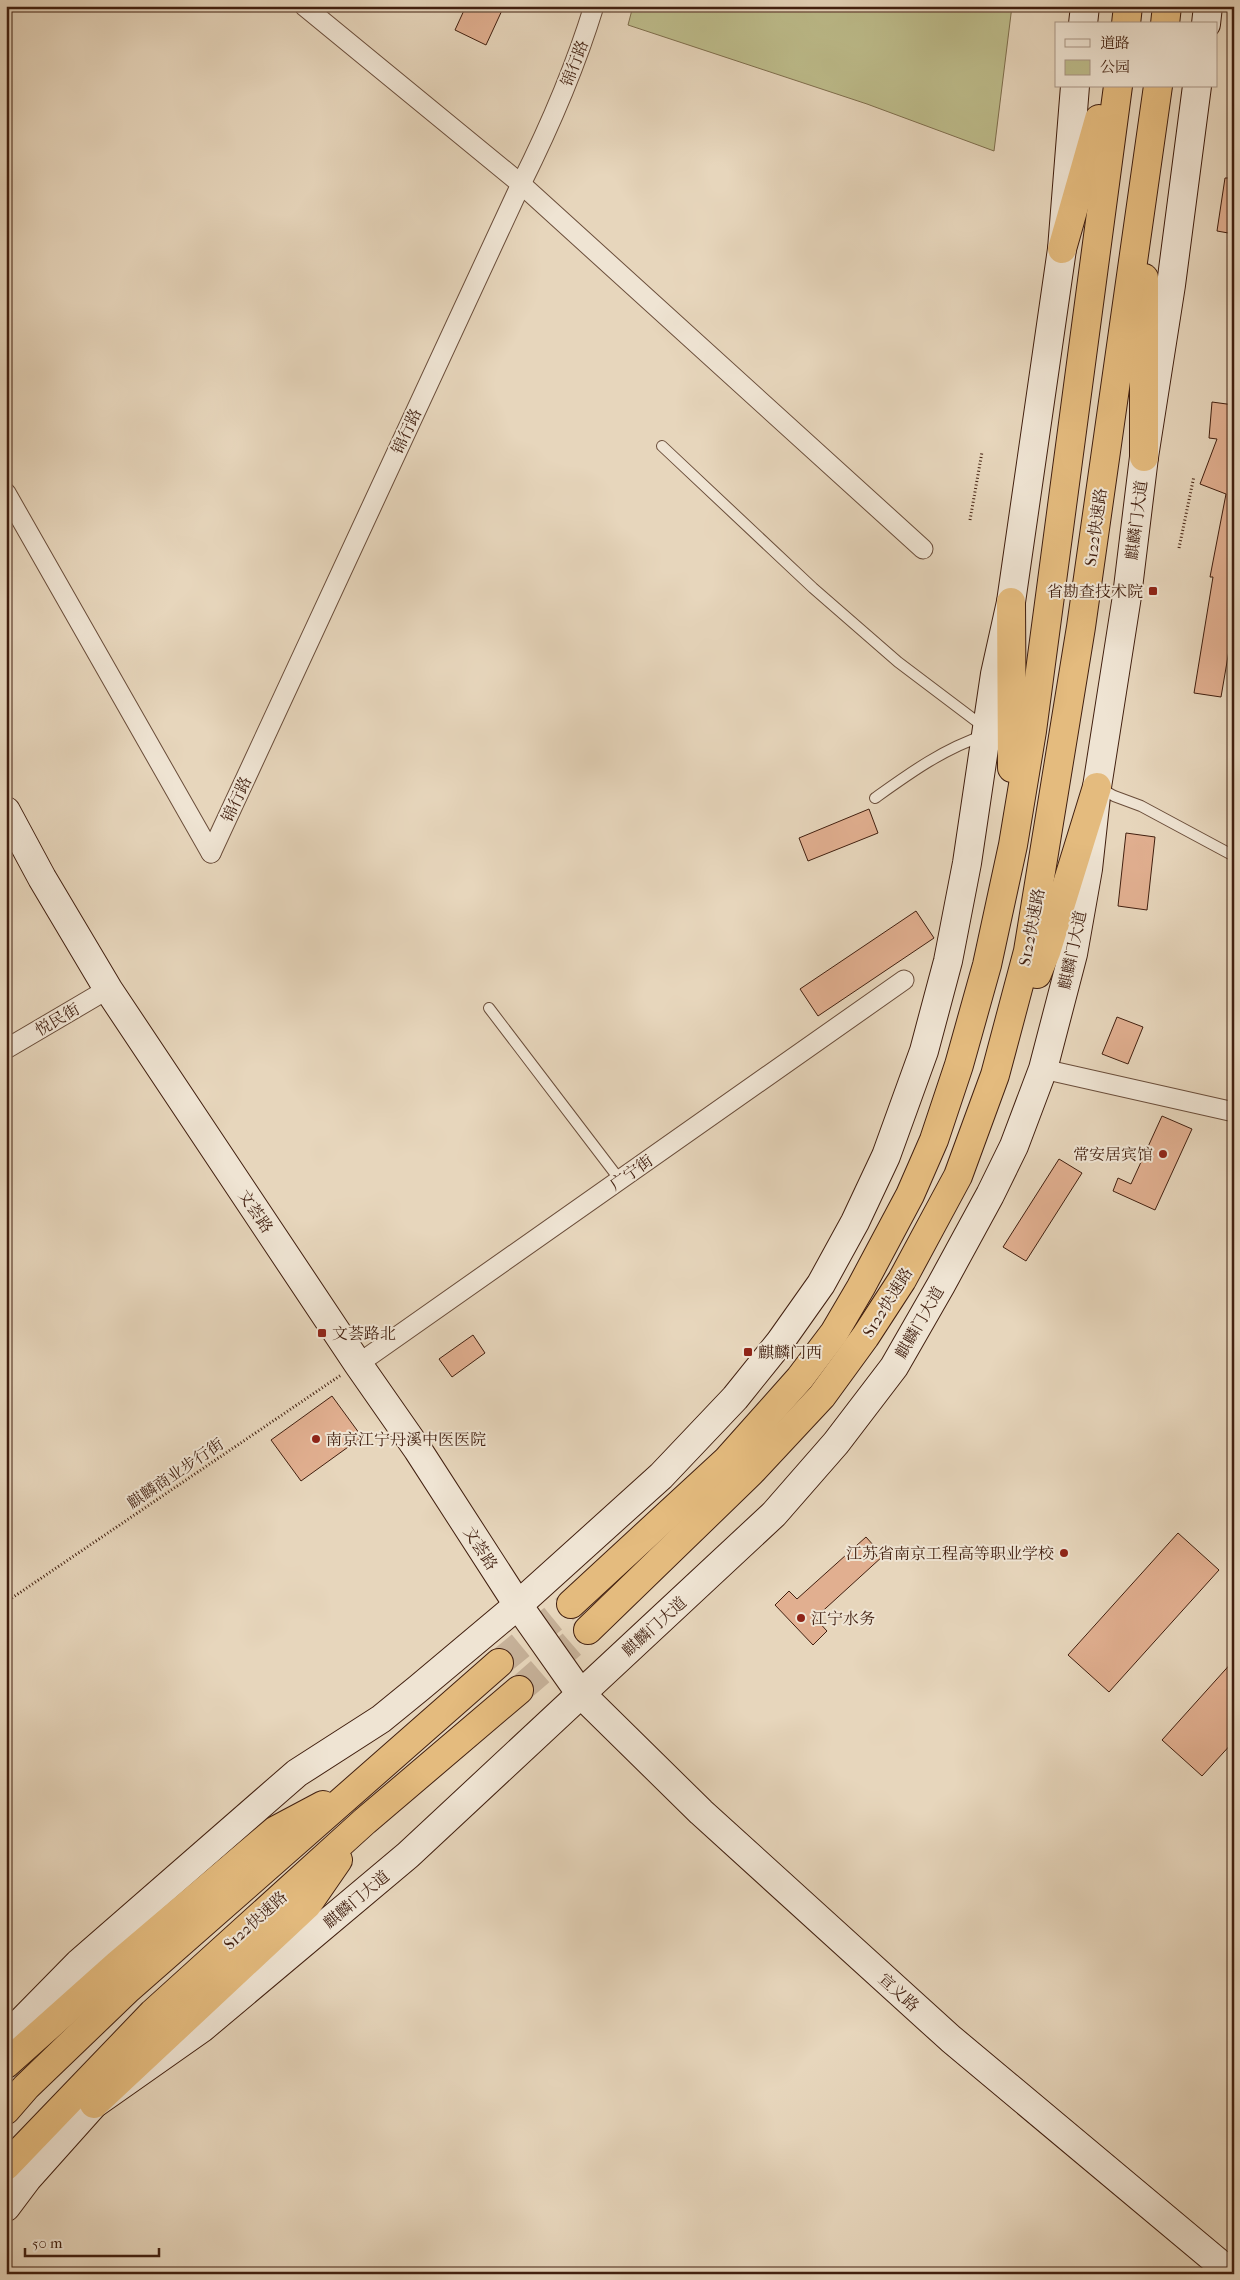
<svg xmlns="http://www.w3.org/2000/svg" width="1240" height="2280" font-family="'IM FELL French Canon','Noto Serif SC',serif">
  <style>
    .green { fill: #bdbc8b; stroke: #7f6e4d }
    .building { fill: #e1af90; stroke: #411f0f }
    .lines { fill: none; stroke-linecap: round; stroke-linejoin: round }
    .highway-tunnel { stroke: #c6b199; stroke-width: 28; stroke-dasharray: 28 14; stroke-linecap: butt }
    .lane-casing { stroke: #6a4d3a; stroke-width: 12 }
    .street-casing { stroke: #6a4d3a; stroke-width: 21 }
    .secondary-casing { stroke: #411f0f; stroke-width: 30 }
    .highway-casing { stroke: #411f0f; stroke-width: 30 }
    .path { stroke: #411f0f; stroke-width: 3; stroke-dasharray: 1 2.5; stroke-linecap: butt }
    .lane { stroke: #efe4d3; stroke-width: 10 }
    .street { stroke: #efe4d3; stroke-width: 19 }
    .secondary { stroke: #efe4d3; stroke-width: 28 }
    .highway { stroke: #e4bb7e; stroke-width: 28 }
    .poi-dot { fill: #8f2418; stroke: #efe4d3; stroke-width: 2 }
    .labels { text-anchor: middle; stroke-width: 4; stroke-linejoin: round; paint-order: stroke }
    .street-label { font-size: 16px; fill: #411f0f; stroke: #efe4d3 }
    .poi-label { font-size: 16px; fill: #411f0f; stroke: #efe4d3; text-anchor: start }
  </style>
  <rect width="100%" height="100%" fill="#e7d6bc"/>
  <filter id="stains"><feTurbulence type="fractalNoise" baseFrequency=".004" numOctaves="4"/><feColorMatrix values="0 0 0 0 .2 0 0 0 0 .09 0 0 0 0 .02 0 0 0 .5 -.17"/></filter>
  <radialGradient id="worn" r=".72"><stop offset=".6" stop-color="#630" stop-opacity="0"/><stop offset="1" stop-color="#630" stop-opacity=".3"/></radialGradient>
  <path class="green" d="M633,6H1012L994,151L867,104L628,25Z"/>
  <g class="building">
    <path d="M466,6H504L486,45L455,30Z"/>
    <path d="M1225,178H1234V234L1217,231Z"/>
    <path d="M1212,402L1234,405V621L1221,697L1194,693L1213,577H1210L1226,494L1200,484L1217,439L1209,438Z"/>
    <path d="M869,809L878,833L808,861L799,838Z"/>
    <path d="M1126,833L1155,837L1147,910L1118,906Z"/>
    <path d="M916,911L934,938L818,1016L800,989Z"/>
    <path d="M1117,1017L1143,1027L1128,1064L1102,1054Z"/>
    <path d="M1162,1116L1192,1129L1155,1210L1113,1191L1118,1178L1131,1184Z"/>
    <path d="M1059,1159L1082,1173L1026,1261L1003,1247Z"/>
    <path d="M473,1335L485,1353L452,1377L439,1359Z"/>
    <path d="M332,1396L362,1437L301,1481L271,1440Z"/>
    <path d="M1178,1533L1219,1570L1109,1692L1068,1655Z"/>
    <path d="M866,1537L883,1556L815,1618L827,1631L813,1645L775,1605L789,1591L797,1599Z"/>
    <path d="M1234,1660V1741L1202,1776L1162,1740Z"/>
  </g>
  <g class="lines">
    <g class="highway-tunnel">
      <path d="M499,1663L571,1604"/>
      <path d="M519,1690L588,1630"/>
    </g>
    <g class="lane-casing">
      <g id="lane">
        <path d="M662,446L813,588L898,662L984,727"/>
        <path d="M1098,787L1114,796L1141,806L1234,856"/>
        <path d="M875,798C910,773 943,749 985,735"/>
        <path d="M489,1008L620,1180"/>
      </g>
    </g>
    <g class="street-casing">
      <g id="street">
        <path d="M304,6L521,184L923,549"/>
        <path d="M6,493L211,853"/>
        <path d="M211,853L521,184C550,126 575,68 594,6"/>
        <path d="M6,1049L108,989"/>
        <path d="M1043,1069L1234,1112"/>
        <path d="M358,1364L904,980"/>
      </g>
    </g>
    <g class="secondary-casing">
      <g id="secondary">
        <path d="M1083,24L1085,6"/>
        <path d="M1206,24L1208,6"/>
        <path d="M6,811L42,878L108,989L358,1364L418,1450L518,1605L580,1693L701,1812L951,2039L1232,2274"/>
        <path d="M6,2042L22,2021L79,1963L297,1773L381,1719L419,1688L518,1605L661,1476L735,1398L780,1342L821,1284L855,1222L886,1156L924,1051L948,961L967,863L995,674L1011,602L1062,249L1075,86"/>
        <path d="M6,2207L27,2179L94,2104L202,2028L408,1855L774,1514L836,1443L894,1367L941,1285L990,1195L1014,1146L1043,1069L1073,954L1088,869L1097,787L1127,596L1144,457L1171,285L1197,86"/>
      </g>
    </g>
    <g class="highway-casing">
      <g id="highway">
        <path d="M1126,24L1128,6"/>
        <path d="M1165,24L1167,6"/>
        <path d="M1062,249L1099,119"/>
        <path d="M1144,278V457"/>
        <path d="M1011,602L1012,768"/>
        <path d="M1037,974L1046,952L1097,787"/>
        <path d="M571,1604L727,1460L800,1378L834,1333L861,1287L910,1195L934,1140L959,1065L987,965L1013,845L1032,731L1118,86"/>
        <path d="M588,1630L750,1473L822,1396L865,1337L902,1280L958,1176L995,1075L1028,951L1081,627L1158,86"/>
        <path d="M6,2064L117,1965L276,1830L323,1805"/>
        <path d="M94,2104L307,1905L338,1860"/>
        <path d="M6,2110L26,2087L128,1989L499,1663"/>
        <path d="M6,2166L153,2013L365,1821L519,1690"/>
      </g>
    </g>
    <g class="path">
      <path d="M970,520L982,452"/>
      <path d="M1179,548L1194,476"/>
      <path d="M6,1602L341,1375"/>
    </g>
    <use href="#lane" class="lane"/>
    <use href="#street" class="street"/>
    <use href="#secondary" class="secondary"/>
    <use href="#highway" class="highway"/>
  </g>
  <g class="poi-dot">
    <rect x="1148" y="586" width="10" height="10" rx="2.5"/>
    <circle cx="1163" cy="1154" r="5"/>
    <rect x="317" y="1328" width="10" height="10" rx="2.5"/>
    <rect x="743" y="1347" width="10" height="10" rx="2.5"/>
    <circle cx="316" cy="1439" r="5"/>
    <circle cx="1064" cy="1553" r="5"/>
    <circle cx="801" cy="1618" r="5"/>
  </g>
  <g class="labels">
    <g class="street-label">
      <text transform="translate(574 63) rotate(-69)" y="6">锦行路</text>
      <text transform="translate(406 431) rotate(-65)" y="6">锦行路</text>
      <text transform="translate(1136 520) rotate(-83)" y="6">麒麟门大道</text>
      <text transform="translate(1095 527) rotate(-82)" y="6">S122快速路</text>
      <text transform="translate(236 799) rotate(-65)" y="6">锦行路</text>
      <text transform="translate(1031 927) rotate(-79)" y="6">S122快速路</text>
      <text transform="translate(1072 950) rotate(-78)" y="6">麒麟门大道</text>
      <text transform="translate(57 1019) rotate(-30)" y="6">悦民街</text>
      <text transform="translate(631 1172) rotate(-35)" y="6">广宁街</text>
      <text transform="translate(256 1211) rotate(56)" y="6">文荟路</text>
      <text transform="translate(887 1302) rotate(-58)" y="6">S122快速路</text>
      <text transform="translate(919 1322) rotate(-60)" y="6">麒麟门大道</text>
      <text transform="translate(175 1473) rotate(-34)" y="6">麒麟商业步行街</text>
      <text transform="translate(481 1548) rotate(57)" y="6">文荟路</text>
      <text transform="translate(654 1626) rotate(-42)" y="6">麒麟门大道</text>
      <text transform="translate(356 1899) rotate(-40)" y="6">麒麟门大道</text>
      <text transform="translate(255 1920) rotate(-42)" y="6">S122快速路</text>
      <text transform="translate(899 1992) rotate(42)" y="6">宣义路</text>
    </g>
    <g class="poi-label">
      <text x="1143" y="597" text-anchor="end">省勘查技术院</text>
      <text x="1153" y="1160" text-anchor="end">常安居宾馆</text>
      <text x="332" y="1339">文荟路北</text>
      <text x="758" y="1358">麒麟门西</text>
      <text x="326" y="1445">南京江宁丹溪中医医院</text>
      <text x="1054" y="1559" text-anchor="end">江苏省南京工程高等职业学校</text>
      <text x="811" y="1624">江宁水务</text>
    </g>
  </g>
  <rect width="1240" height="2280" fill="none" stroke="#e7d6bc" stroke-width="25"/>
  <rect x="8" y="8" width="1225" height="2265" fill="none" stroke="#411f0f" stroke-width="2.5"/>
  <rect x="12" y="12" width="1215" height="2255" fill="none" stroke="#411f0f"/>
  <rect x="1055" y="22" width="162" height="65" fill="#efe4d3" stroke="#a99585"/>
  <rect x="1065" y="39" width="25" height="8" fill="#efe4d3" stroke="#a99585"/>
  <text x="1100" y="48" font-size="15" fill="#411f0f">道路</text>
  <rect x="1065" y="60" width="25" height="15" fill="#bdbc8b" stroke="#a99585"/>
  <text x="1100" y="72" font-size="15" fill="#411f0f">公园</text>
  <path d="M25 2248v8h134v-8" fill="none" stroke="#411f0f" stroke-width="2.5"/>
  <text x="32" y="2248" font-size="15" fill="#411f0f" stroke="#efe4d3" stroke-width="4" paint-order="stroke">50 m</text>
  <rect width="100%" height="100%" filter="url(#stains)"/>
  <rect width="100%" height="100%" fill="url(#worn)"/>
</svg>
